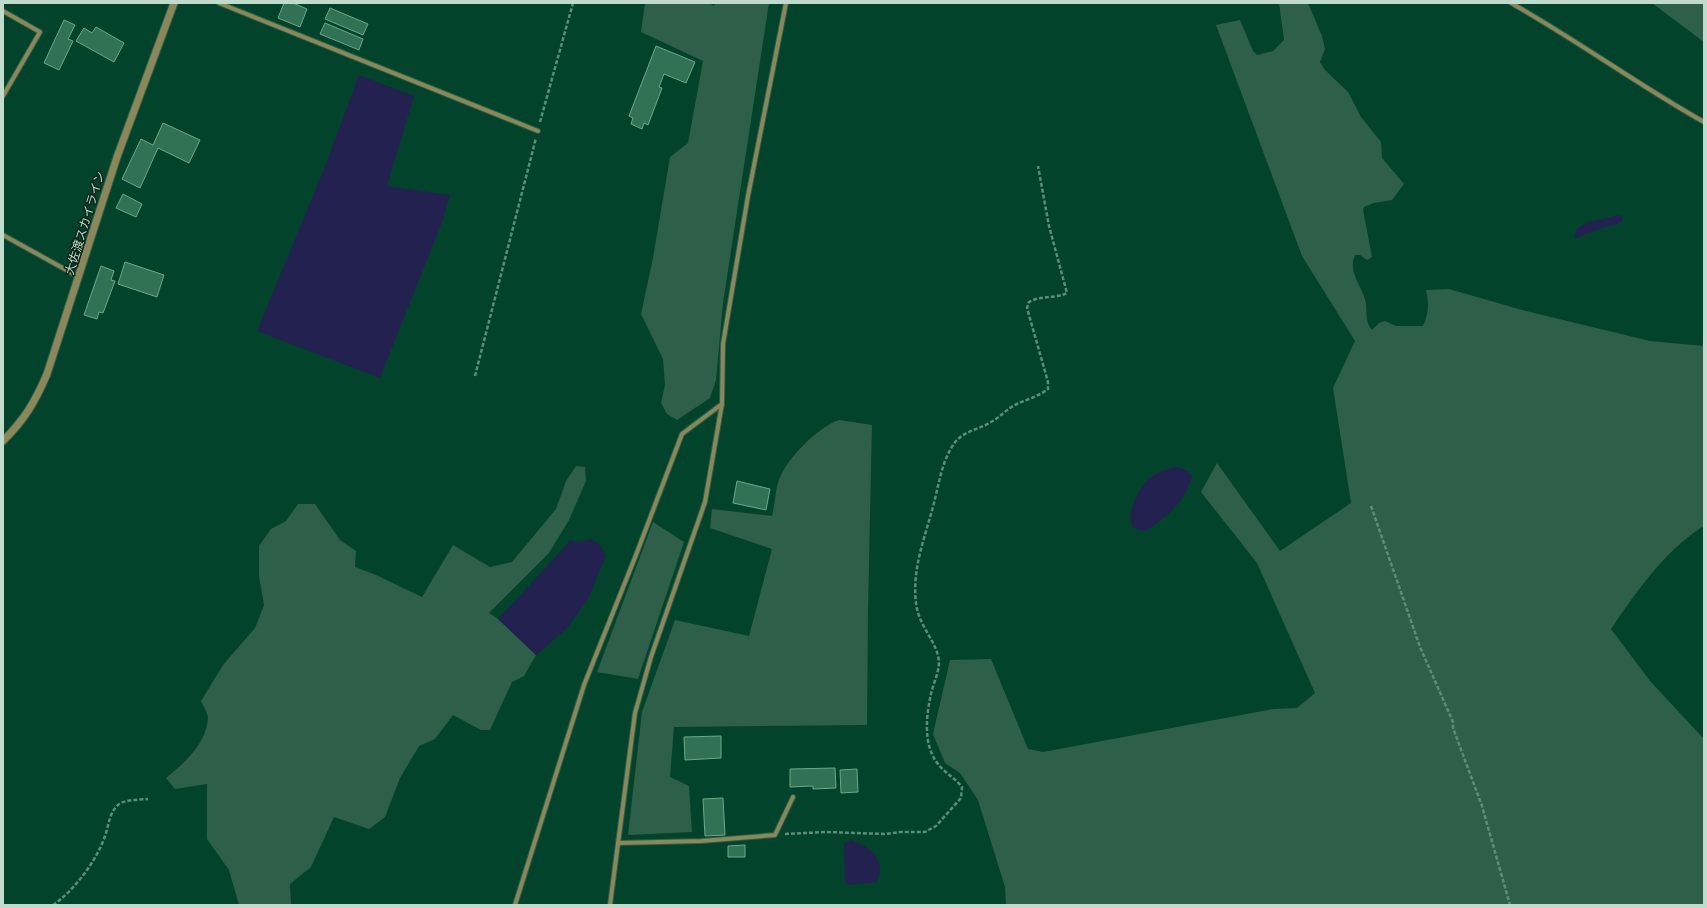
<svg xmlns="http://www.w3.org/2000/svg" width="1707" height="908" font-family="'Sofia Sans Condensed','Noto Sans JP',sans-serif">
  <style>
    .green { fill: #2e5f48 }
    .water { fill: #23214f }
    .building { fill: #327254; stroke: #6da789 }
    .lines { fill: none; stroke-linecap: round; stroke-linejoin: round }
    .minor-casing { stroke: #27624b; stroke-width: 6 }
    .tertiary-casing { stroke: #27624b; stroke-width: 9 }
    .path { stroke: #5c8d78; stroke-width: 2.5; stroke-dasharray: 4 2; stroke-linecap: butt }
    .minor { stroke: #8d8659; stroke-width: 4 }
    .tertiary { stroke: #8d8659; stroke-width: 7 }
    .labels { text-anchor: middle; stroke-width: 3; stroke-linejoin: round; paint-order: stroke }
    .street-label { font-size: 12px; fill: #bedbcb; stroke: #0d2519 }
  </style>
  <rect width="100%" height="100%" fill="#01442b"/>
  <g class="green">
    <path d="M645,3H709L714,6L715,3H769L723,303L716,380L710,398L677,420L667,414L661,403L665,385L663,359L641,314L653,258L670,157L688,143L703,61L641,32Z"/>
    <path d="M1279,3H1308L1322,36L1325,49L1320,62L1325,70L1348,92L1361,117L1381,142L1382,158L1404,184L1392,200L1374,203L1364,207L1363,210L1372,257L1367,260L1360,255H1355C1347,272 1363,287 1366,303C1367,313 1365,322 1372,330L1379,323L1385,321L1396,326H1423C1429,313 1429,303 1426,290L1449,289L1522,310L1650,341L1704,346V529L1702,527C1663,553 1637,591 1611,629L1650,681L1704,739V905H1006L1005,887L978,800L960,773L945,763L933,734L950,660L991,659L1028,749L1043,752L1273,709L1297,708L1315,693L1257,563L1201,492L1217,463L1280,551L1351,503L1333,388L1355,341L1302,256L1216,25L1240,20L1253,51L1257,55L1273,51L1284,40Z"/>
    <path d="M1652,3H1704V42Z"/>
    <path d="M839,420L872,425L868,609L867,725L674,727L670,777L689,786L692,832L628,835L642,712L675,620L749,636L772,549L710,528L712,509L772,516C775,505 775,491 779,480C786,459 818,427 839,420Z"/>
    <path d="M576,466L585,467L586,481L569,520L549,553L489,613L498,619L536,655L524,676L512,682L490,730H481L453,715L435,739L419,746L400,778L385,817L369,829L334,817L311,867L290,884L291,905H239L229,870L207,839V784L175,789L166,778C184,763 206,745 208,718C208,713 203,706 201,701L223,665L255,628L264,605L259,576V546L271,529L286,521L298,504H315L340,540L356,551L355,567L376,575L422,597L453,545L490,567L512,562L556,509L566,481Z"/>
    <path d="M653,522L684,542L638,679L597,672Z"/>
  </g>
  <g class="water">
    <path d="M359,75L414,96L387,186L450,195L442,222L380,378L257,331L324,169Z"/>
    <path d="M1619,215L1623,217V220L1618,224L1604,227L1574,239L1576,230L1585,223Z"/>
    <path d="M1178,467L1187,471L1192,476C1186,500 1166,519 1145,531L1133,528C1126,516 1136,494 1144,484C1151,474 1167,468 1178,467Z"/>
    <path d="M590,539L599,544L606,555L588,599L567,628L536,655L498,619L571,540L580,542Z"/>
    <path d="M851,840C872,848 886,859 877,882L847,885L845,883L844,843Z"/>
  </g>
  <g class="building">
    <path d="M284,3H293L307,9L300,27L278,18Z"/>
    <path d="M330,8L368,24L363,35L325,19Z"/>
    <path d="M64,20L75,25L68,39L73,41L59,70L44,63Z"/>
    <path d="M325,23L363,39L359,50L320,34Z"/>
    <path d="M96,27L124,43L114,62L76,41L84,28L92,33Z"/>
    <path d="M656,46L695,62L686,83L664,74L659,87L662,88L648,125L644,123L642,129L631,124L633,118L629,116Z"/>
    <path d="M163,123L200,140L189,163L158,148L140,188L122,179L141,139L153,145Z"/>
    <path d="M123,194L142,204L136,217L116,208Z"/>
    <path d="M125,262L164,275L157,297L118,284Z"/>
    <path d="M101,266L114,271L111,280L115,281L103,313L99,312L97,319L84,315Z"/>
    <path d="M737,481L770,489L766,510L733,503Z"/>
    <path d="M721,736V758L685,760L684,737Z"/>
    <path d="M835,768L836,788L813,789V786L790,787V769Z"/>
    <path d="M857,769L858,792L841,793L840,770Z"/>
    <path d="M723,798L725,835L705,836L703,799Z"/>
    <path d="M745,845V857H728V846Z"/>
  </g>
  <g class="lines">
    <g class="minor-casing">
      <g id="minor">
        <path d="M219,3L538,131"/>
        <path d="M1511,3C1577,40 1638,85 1704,122"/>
        <path d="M3,11L40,32L3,96"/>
        <path d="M3,235L79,277"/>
        <path d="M618,843L701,841L775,835L793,797"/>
        <path d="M515,905L584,685L636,555L682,434L722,404"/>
        <path d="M610,905L635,713L651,657L705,502L722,404L723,344L748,196L786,3"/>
      </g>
    </g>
    <g class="tertiary-casing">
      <path id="tertiary" d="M3,441C25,419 35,402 47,374L117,157L174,3"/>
    </g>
    <g class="path">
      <path d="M540,122L573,3"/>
      <path d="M475,376L536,138"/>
      <path d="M1371,506L1420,647L1453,722V728L1482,806L1510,905"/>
      <path d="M785,834L826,832L885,834L901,832H925L936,826L961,798L962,787C955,778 945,773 938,764C923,746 926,716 931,694C933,684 939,673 939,662C938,644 921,628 917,609C910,572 925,538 934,503C939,483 942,462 953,445C962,431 978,430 991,422C999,418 1005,411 1013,406C1024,400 1038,397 1048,389V382L1027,308L1029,302C1041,295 1055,299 1067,293L1049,226L1038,166"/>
      <path d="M53,905C74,891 97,860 105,836C109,825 109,813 118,805C125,799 139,800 148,799"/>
    </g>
    <use href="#minor" class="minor"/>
    <use href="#tertiary" class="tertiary"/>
  </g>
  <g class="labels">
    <g class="street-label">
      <text transform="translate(85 223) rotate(-73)" y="4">大佐渡スカイライン</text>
    </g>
  </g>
  <rect width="1707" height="908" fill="none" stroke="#bedbcb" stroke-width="8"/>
</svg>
